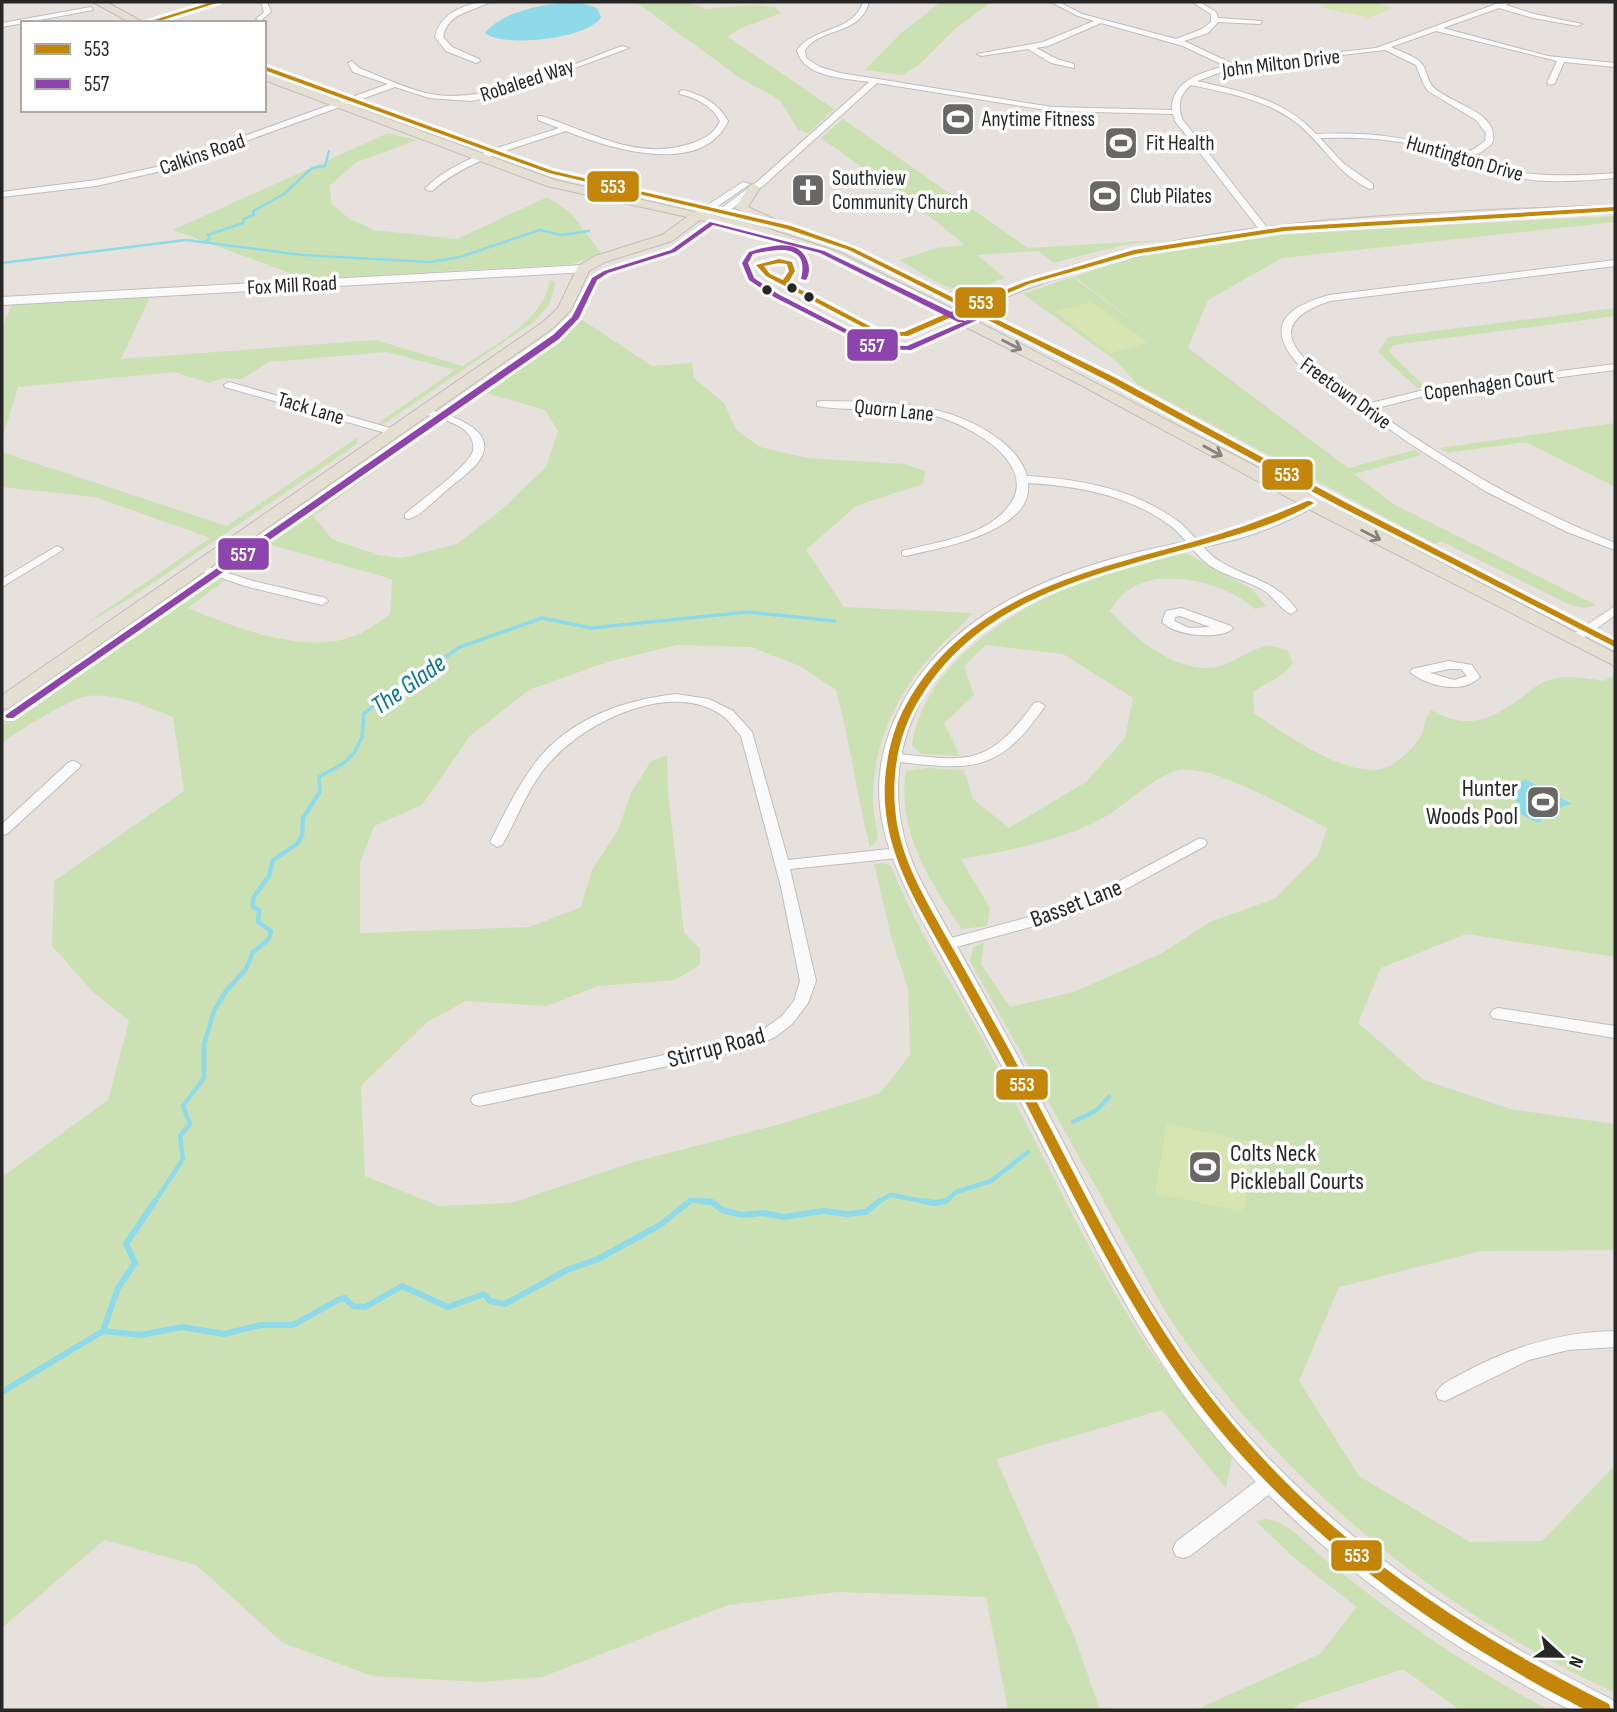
<svg xmlns="http://www.w3.org/2000/svg" width="1617" height="1712" font-family="'Sofia Sans Condensed',sans-serif">
  <style>
    .green { fill: #cbe1b4 }
    .pitch { fill: #d7e5b2 }
    .water { fill: #8edae9 }
    .lines { fill: none; stroke-linecap: round; stroke-linejoin: round }
    .stream-far3 { stroke: #8edae9; stroke-width: 2.5 }
    .stream-far2 { stroke: #8edae9; stroke-width: 3.5 }
    .stream-far1 { stroke: #8edae9; stroke-width: 4.5 }
    .stream { stroke: #8edae9; stroke-width: 6 }
    .street-casing { stroke: #bfbebe; stroke-width: 2 }
    .secondary-casing { stroke: #bfbebe; stroke-width: 2 }
    .primary-casing { stroke: #bfbdbb; stroke-width: 2 }
    .street { fill: #fbfafa; fill-rule: evenodd }
    .secondary { fill: #fbfafa; fill-rule: evenodd }
    .primary { fill: #e5ded2; fill-rule: evenodd }
    .bus-1-casing { stroke: #fff; stroke-width: 6 }
    .bus-2-casing { stroke: #fff; stroke-width: 6 }
    .bus-1 { fill: #c3860a; fill-rule: evenodd }
    .bus-2 { fill: #8e44ad; fill-rule: evenodd }
    .oneway { stroke: #86827c }
    .bus-dot { fill: #272727; stroke: #fff; stroke-width: 2.5 }
    .labels { text-anchor: middle; stroke-width: 7; stroke-linejoin: round; paint-order: stroke }
    .far-street-label { font-size: 21px; fill: #272727; stroke: #fff }
    .far-poi-label { font-size: 21px; fill: #272727; stroke: #fff; text-anchor: start }
    .poi-label { font-size: 24px; fill: #272727; stroke: #fff; text-anchor: end }
    .street-label { font-size: 24px; fill: #272727; stroke: #fff }
    .water-label { font-size: 26px; font-style: italic; fill: #0d7395; stroke: #fff }
    .line-badge { stroke: #fff; stroke-width: 2.5 }
    .badge-label { font-size: 19px; text-anchor: middle; font-weight: bold; fill: #fff }
  </style>
  <rect width="100%" height="100%" fill="#e6e1dc"/>
  <g class="green">
    <path d="M636,2H690L706,9L751,5L775,7L781,13L739,29L728,37L834,109L809,133L798,130L780,100L740,78Z"/>
    <path d="M941,2H991L956,28L918,66L902,75L865,70L901,33Z"/>
    <path d="M843,119L1028,248L1162,240L1123,245L1053,263L1039,251L977,255L1005,278C951,300 947,287 899,260L937,248L965,245L914,204L821,138Z"/>
    <path d="M388,133L417,140L357,162L330,185L331,203L348,218L374,230L457,239L547,197L571,213L601,253L573,264L290,280V273L173,230Z"/>
    <path d="M1615,216V222L1282,258L1208,300L1188,348L1348,468L1415,450L1421,455L1354,474L1395,505L1596,605L1584,608L1570,605L1441,541L1435,544L1138,385L1116,361L1023,294L1073,277L1157,339L1075,277C1171,239 1279,234 1380,229C1459,224 1537,220 1615,216Z"/>
    <path d="M550,280L556,283L549,305L535,321L382,425L374,426L455,370L387,352L269,362L242,379L224,378L209,383L173,372L18,387L2,440V326L12,305L150,297L121,359L376,340L463,366C495,344 543,322 550,280Z"/>
    <path d="M1615,308V316L1393,345L1389,352L1425,387L1417,388L1378,352L1388,337Z"/>
    <path d="M578,317L652,366L692,363L694,378L724,403L736,430L760,447L807,458L905,464L925,471L923,484L856,506L806,550L844,607L972,613C962,626 950,635 939,647C900,688 874,738 873,796C873,809 876,824 878,838L870,848C857,796 850,742 836,690L800,666L751,647L677,645L607,662L529,690L470,736L422,805L374,826L360,863V933L530,927L581,907L592,870L618,830L631,793L651,761L667,755L668,791L684,932L700,949V965L675,980L598,986L547,1006L466,1001L427,1022L361,1086L365,1176L439,1206L511,1203L630,1163L784,1123L880,1093L910,1055L908,988L892,940L874,864L883,863L891,866C916,929 953,984 985,1044C1035,1137 1079,1235 1134,1325C1163,1372 1197,1414 1232,1457L1226,1488L1162,1410L996,1459L1075,1638L1099,1707L1117,1710H1008L986,1597L838,1592L728,1605L542,1677L481,1682L372,1676L283,1643L196,1565L104,1540L2,1628V1177L108,1100L129,1021L93,992L52,946L54,881L184,791L173,717C147,707 118,693 88,696C73,697 16,732 2,743V716L188,585L208,578L224,581L188,608C237,628 305,656 357,635C369,630 380,621 390,614L392,579L271,545L235,572L225,564L229,558L428,421H445L313,516L332,539L378,555L402,558L457,544L506,506L546,467L558,431L545,410L486,393L456,413L448,410L447,406Z"/>
    <path d="M1615,423V487L1526,442L1448,453L1440,448Z"/>
    <path d="M358,437L357,444L132,597L81,627L210,538L95,497L2,487V452L227,526Z"/>
    <path d="M1186,553L1252,589L1266,606L1255,609C1229,585 1171,569 1137,585C1125,590 1117,600 1110,611C1134,639 1181,677 1221,666C1236,661 1251,649 1266,646C1272,645 1281,649 1287,650L1293,663C1284,677 1267,682 1253,692L1254,713C1282,732 1345,777 1381,769C1394,766 1412,750 1419,739C1425,731 1424,719 1431,710C1468,730 1489,721 1521,698C1528,693 1536,685 1544,682C1562,674 1586,678 1604,681L1615,674V957L1466,934L1381,968L1358,1023L1424,1080L1510,1109L1615,1124V1250L1481,1251L1339,1287L1299,1381L1359,1476L1470,1542L1542,1541L1615,1465V1693C1435,1609 1276,1479 1166,1313L970,961L973,948L984,942L981,964L1010,1007L1074,992L1162,953L1210,922L1276,898L1318,855L1327,828C1293,811 1215,765 1180,770C1158,773 1123,807 1103,818C1061,841 1007,851 961,859L990,908L987,926L962,929C930,882 896,830 906,771L927,768L964,770L973,799L1009,828L1086,782L1125,738L1133,698L1063,654L986,645L964,666L974,695L944,723L960,756L921,754L912,745C924,661 1019,605 1092,577C1122,565 1156,560 1186,553Z"/>
    <path d="M1265,1519C1288,1521 1305,1543 1322,1557C1393,1616 1468,1667 1549,1710H1460L1403,1669L1298,1704L1292,1710H1195L1320,1654L1357,1607L1293,1557L1256,1521Z"/>
  </g>
  <g class="pitch">
    <path d="M1333,2H1370L1393,8L1368,18L1320,7Z"/>
    <path d="M1091,302L1149,343L1110,353L1054,311Z"/>
    <path d="M1167,1124L1253,1142L1244,1212L1155,1193Z"/>
  </g>
  <g class="water">
    <path d="M581,3L597,8L601,17C590,39 502,48 485,33C502,10 554,1 581,3Z"/>
    <path d="M1525,779L1572,804L1563,806L1547,820L1544,818L1538,823L1513,810L1520,803L1516,801L1515,790L1513,789Z"/>
  </g>
  <g class="lines">
    <g class="stream-far3">
      <path d="M204,242L210,239L208,235L243,223L244,219L254,215L253,211L284,194L312,168L325,166L329,151"/>
      <path d="M2,263L186,240L302,255L430,262L460,257L540,230L561,235L589,231"/>
    </g>
    <path class="stream-far2" d="M318,795L320,791L319,777L344,763L354,753L362,737L364,713L460,647L542,618L591,628L748,612L835,621"/>
    <g class="stream-far1">
      <path d="M1073,1122L1097,1110L1109,1097"/>
      <path d="M154,1203L183,1159L180,1136L190,1124L183,1106L204,1078V1044L214,1011L226,991L246,969L253,952L269,939L271,931L258,922L259,910L253,907V898L269,876L273,860L297,844L302,836L303,818L319,793"/>
      <path d="M688,1203L691,1200L713,1203"/>
      <path d="M876,1203L891,1195L932,1203"/>
      <path d="M936,1203L946,1201L956,1192L991,1181L1028,1152"/>
    </g>
    <g class="stream">
      <path d="M700,1201L712,1202L722,1210L742,1215L763,1213L784,1217L823,1211L847,1214L866,1212L879,1201"/>
      <path d="M923,1201L934,1203L946,1201"/>
      <path d="M103,1331L141,1335L182,1327L224,1334L261,1325H293L338,1300L345,1298L353,1306L365,1307L402,1286L448,1307L484,1294L490,1301L505,1304L567,1270L598,1259L660,1225L690,1201"/>
      <path d="M2,1392L103,1331L118,1288L135,1263L126,1244L155,1201"/>
    </g>
    <g class="street-casing">
      <g id="street">
        <path d="M261,2H267L271,12L260,21L256,19L264,12Z"/>
        <path d="M480,2H490C472,12 448,12 443,37L452,47L479,59L480,61L476,63L446,51L435,37C440,14 460,7 480,2Z"/>
        <path d="M863,2H869C860,36 822,26 805,50L806,58L820,67L840,73L1052,107L1172,110C1171,81 1202,72 1225,66L1183,46L1101,23L1048,46L1036,48L1057,59L1074,64V68L1051,63L1028,49L981,56L977,54L1043,42L1094,21L1078,16L1051,2H1059L1082,14L1176,39L1202,29L1211,22V14L1192,2H1200L1216,12L1218,18L1262,21L1260,24L1218,22L1208,33L1184,41L1233,64L1376,48L1496,4L1511,2L1506,5L1534,14L1582,24L1578,26L1533,18L1499,8L1443,28L1548,56L1615,63V67L1564,62L1555,83L1551,85L1547,83L1557,61L1436,31L1391,47C1401,52 1419,57 1424,67C1427,74 1428,81 1433,87C1450,104 1502,112 1492,144L1480,153L1467,158C1516,178 1563,177 1615,173V178C1579,181 1543,184 1508,176C1481,171 1458,158 1432,150C1396,138 1358,137 1320,138L1344,164L1373,184V188L1370,189C1338,175 1323,144 1298,124C1268,100 1228,93 1191,85C1179,95 1178,104 1182,119L1268,229V233H1262L1175,121L1173,114L1052,111L877,83L764,185L726,213H720V209L758,181L869,82C846,78 803,78 797,50C814,26 853,33 863,2ZM1385,50L1416,65L1423,83L1428,91L1476,120L1486,133L1485,141L1474,149L1460,155C1414,136 1366,132 1316,134C1285,99 1240,91 1197,81L1232,68Z"/>
        <path d="M91,7L93,10L2,27V23Z"/>
        <path d="M622,46L629,48L499,96L470,101L429,98L395,87L166,170L96,186L2,197V192L96,180L161,166L388,84L353,72L348,63L352,61L359,68C382,77 406,89 430,94C488,105 567,66 622,46Z"/>
        <path d="M683,90C702,95 718,103 728,121C702,178 608,148 566,131C522,146 467,159 432,191L425,189C454,157 518,142 559,128L538,120V116H541C589,131 634,160 686,145C701,141 714,135 720,121C712,106 697,98 680,94L679,92Z"/>
        <path d="M743,182L750,184L712,210H706V206Z"/>
        <path d="M1615,260V266L1330,301C1240,331 1329,378 1367,404L1436,387L1615,364V370L1436,393L1373,409C1449,463 1529,509 1615,543V550L1567,532L1485,491L1409,443L1297,363C1264,324 1288,307 1329,295Z"/>
        <path d="M229,382L397,430L398,432L393,435L389,434L225,387L224,385Z"/>
        <path d="M821,401C881,402 942,400 993,435C1008,445 1022,459 1027,476C1080,479 1135,489 1179,522C1194,534 1204,552 1221,562C1251,580 1276,580 1297,610L1291,614C1281,610 1273,596 1263,590C1246,580 1225,576 1209,565C1194,554 1185,537 1171,526C1129,495 1078,486 1028,483C1034,532 940,548 906,556L902,555V551C932,543 967,539 993,521C1054,477 984,431 939,417C898,404 858,413 817,406V402Z"/>
        <path d="M424,408C450,415 508,431 474,467C466,475 456,482 448,489C436,499 423,514 409,519L405,518V514C420,501 468,467 473,451C475,441 469,433 462,428C450,420 434,417 420,413V409Z"/>
        <path d="M57,546L63,549L61,551L2,587V579Z"/>
        <path d="M199,564L253,581L326,598L328,601L322,605L245,586L195,569V565Z"/>
        <path d="M1615,606V615L1578,642H1570L1568,639L1570,636Z"/>
        <path d="M1181,608L1231,626L1233,629C1218,640 1176,636 1162,622L1166,611ZM1180,616L1210,627L1189,628L1174,621L1175,617Z"/>
        <path d="M1449,661L1472,665L1480,677C1463,695 1427,686 1410,672L1412,669ZM1449,669H1461L1467,676L1454,680L1430,673Z"/>
        <path d="M676,694L709,699L733,711L752,732L788,860L898,848L905,853L898,858L790,869L816,981L808,1003L792,1024L775,1037L748,1049L479,1106L473,1104L471,1100L473,1096L479,1094L745,1038L764,1029L782,1016L794,1001L800,981L781,887L741,736C735,730 730,721 723,716C672,679 586,721 550,762C528,786 518,818 502,845L497,847L490,842C504,815 517,787 535,763C569,719 623,700 676,694Z"/>
        <path d="M1039,702L1045,706C997,776 970,770 891,761L884,757L891,753C966,761 987,769 1034,703Z"/>
        <path d="M74,761L81,765L79,768L7,834L2,835V824L69,762Z"/>
        <path d="M1200,838L1205,840L1207,843L1205,846L1100,903L1068,917L945,950L940,949L938,945L940,941L1059,909L1090,897Z"/>
        <path d="M1498,1008L1615,1026V1038L1493,1018L1490,1014L1493,1010Z"/>
        <path d="M1615,1331V1347L1568,1350L1529,1360L1445,1401L1438,1399L1436,1393C1441,1382 1457,1377 1467,1371C1514,1346 1561,1332 1615,1331Z"/>
        <path d="M1273,1471L1280,1474L1283,1480L1280,1486L1190,1556L1183,1558L1176,1556L1173,1549L1176,1542L1266,1474Z"/>
      </g>
    </g>
    <g class="secondary-casing">
      <g id="secondary">
        <path d="M208,2H222L156,23H140Z"/>
        <path d="M583,265L589,269L587,272L2,305V297Z"/>
        <path d="M1326,490L1331,492L1334,495L1331,498C1303,513 1275,528 1244,537C1207,548 1168,553 1130,564C1040,588 938,637 907,733C890,786 898,838 924,887C967,965 1012,1043 1053,1123C1101,1214 1147,1310 1211,1392C1318,1528 1460,1624 1613,1700L1615,1710C1601,1710 1583,1712 1570,1709C1556,1704 1543,1695 1530,1688C1501,1672 1472,1655 1444,1637C1347,1572 1254,1493 1185,1397C1113,1296 1063,1181 1005,1072C982,1029 958,987 935,944C891,863 854,798 901,706C943,623 1034,580 1119,557C1157,546 1197,541 1234,530C1267,520 1295,501 1326,490Z"/>
      </g>
    </g>
    <g class="primary-casing">
      <g id="primary">
        <path d="M93,2H106L145,23H131Z"/>
        <path d="M264,73L555,180L695,212L704,207L709,208L710,211L708,214L760,226L839,252L952,309C1003,288 1054,269 1108,256C1268,215 1450,212 1615,205V213C1448,222 1276,222 1113,262C1061,275 1012,294 963,314L1615,653V666L1320,515L1079,384L829,258L751,232L700,220L672,241L605,262L589,271L571,310L553,328L9,708L2,710V695L543,322L558,308L578,266L595,256L662,235L687,217L547,186L264,80Z"/>
        <path d="M754,184L760,188L748,207L774,219V225H764L735,208L750,185Z"/>
        <path d="M1152,396L1324,488L1326,491L1324,494H1312L1147,404L1144,401L1147,398Z"/>
      </g>
    </g>
    <use href="#street" class="street"/>
    <use href="#secondary" class="secondary"/>
    <use href="#primary" class="primary"/>
    <g class="bus-1-casing">
      <g id="bus-1">
        <path d="M212,2H220L153,23H144Z"/>
        <path d="M264,66L553,171L791,226L853,248L968,305L1025,282L1134,250L1284,227L1615,207V211L1284,231L1135,254L1029,284L974,308L1114,377L1345,502L1615,641V647L1339,506L1108,381L968,310L908,336L878,335L766,276L756,265L779,259L792,262L795,271L788,283L879,331L904,332L962,307L849,250L787,229L549,173L264,70ZM779,263L787,264L789,271L783,280L770,274L764,266Z"/>
        <path d="M1307,501H1310L1314,503C1283,522 1243,533 1208,543C1101,573 986,594 922,695C896,734 889,784 898,829C906,867 926,900 944,933C963,966 981,999 1000,1033C1059,1140 1110,1253 1179,1354C1207,1395 1239,1433 1273,1469C1368,1569 1487,1642 1609,1704L1611,1710C1602,1710 1592,1711 1584,1709C1577,1706 1568,1700 1561,1697C1532,1682 1504,1665 1476,1648C1356,1573 1246,1479 1167,1359C1107,1268 1060,1168 1009,1071C988,1032 967,993 945,954C911,893 875,837 887,763C890,743 896,723 906,705C971,588 1099,570 1216,535C1247,526 1277,514 1307,501Z"/>
      </g>
    </g>
    <g class="bus-2-casing">
      <path id="bus-2" d="M710,222L824,251L964,318V321L973,318L977,320L911,350L876,349L774,297L749,280L742,263L749,252C766,247 796,237 806,258C810,266 810,273 806,280L801,279C810,242 776,249 753,254L748,263L754,278L778,294L877,345L907,346L963,322H958L820,253L713,225L675,252L608,273L597,280L579,318L559,339L13,718H7L5,716L7,714L553,335L572,317L592,278L604,271L671,250Z"/>
    </g>
    <use href="#bus-1" class="bus-1"/>
    <use href="#bus-2" class="bus-2"/>
  </g>
  <defs><path id="oneway-shaft" d="M-6 0H5M1.5-3L5.5 0L1.5 3" fill="none" stroke-width="1.6" stroke-linecap="round" stroke-linejoin="round" transform="scale(1.75)"/></defs>
  <g class="oneway">
    <use href="#oneway-shaft" transform="translate(1012 345) rotate(27)"/>
    <use href="#oneway-shaft" transform="translate(1213 451) rotate(29)"/>
    <use href="#oneway-shaft" transform="translate(1371 535) rotate(27)"/>
  </g>
  <defs>
    <g id="stadium-square" transform="scale(1.75)"><rect x="-9" y="-9" width="18" height="18" rx="4" fill="#6a6866" stroke="#fff"/><path d="M0-5a6.5 5 0 1 0 0 10a6.5 5 0 1 0 0-10ZM-3.5-1.8h7v3.6h-7Z" fill="#fff"/></g>
    <g id="church-square" transform="scale(1.75)"><rect x="-9" y="-9" width="18" height="18" rx="4" fill="#6a6866" stroke="#fff"/><path d="M-1.2-6h2.4v3.5h3.3v2.4h-3.3V6h-2.4V-.1h-3.3v-2.4h3.3Z" fill="#fff"/></g>
  </defs>
  <g fill-rule="evenodd">
    <use href="#stadium-square" x="958" y="119"/>
    <use href="#stadium-square" x="1121" y="143"/>
    <use href="#church-square" x="808" y="190"/>
    <use href="#stadium-square" x="1105" y="196"/>
    <use href="#stadium-square" x="1543" y="802"/>
    <use href="#stadium-square" x="1205" y="1167"/>
  </g>
  <g class="bus-dot">
    <circle cx="792" cy="288" r="6"/>
    <circle cx="767" cy="290" r="6"/>
    <circle cx="809" cy="297" r="6"/>
  </g>
  <g class="labels">
    <g class="far-street-label">
      <text transform="translate(1281 63) rotate(-7)" y="7">John Milton Drive</text>
      <text transform="translate(527 80) rotate(-18)" y="7">Robaleed Way</text>
      <text transform="translate(202 154) rotate(-19)" y="7">Calkins Road</text>
      <text transform="translate(1465 158) rotate(16)" y="7">Huntington Drive</text>
      <text transform="translate(292 285) rotate(-3)" y="7">Fox Mill Road</text>
      <text transform="translate(1489 384) rotate(-8)" y="7">Copenhagen Court</text>
      <text transform="translate(1346 393) rotate(36)" y="7">Freetown Drive</text>
      <text transform="translate(311 408) rotate(17)" y="7">Tack Lane</text>
      <text transform="translate(894 410) rotate(6)" y="7">Quorn Lane</text>
    </g>
    <g class="far-poi-label">
      <text x="982" y="126">Anytime Fitness</text>
      <text x="1146" y="150">Fit Health</text>
      <text x="832" y="185">Southview<tspan x="832" dy="24">Community Church</tspan></text>
      <text x="1130" y="203">Club Pilates</text>
    </g>
    <g class="poi-label">
      <text x="1518" y="796">Hunter<tspan x="1518" dy="28">Woods Pool</tspan></text>
      <text x="1230" y="1161" text-anchor="start">Colts Neck<tspan x="1230" dy="28">Pickleball Courts</tspan></text>
    </g>
    <g class="street-label">
      <text transform="translate(1076 903) rotate(-21)" y="8">Basset Lane</text>
      <text transform="translate(716 1047) rotate(-15)" y="8">Stirrup Road</text>
    </g>
    <g class="water-label">
      <text transform="translate(408 684) rotate(-35)" y="9">The Glade</text>
    </g>
  </g>
  <g class="line-badge">
    <rect x="586" y="170" width="54" height="33" rx="7" fill="#c3860a"/>
    <rect x="954" y="286" width="53" height="33" rx="7" fill="#c3860a"/>
    <rect x="846" y="328" width="53" height="34" rx="7" fill="#8e44ad"/>
    <rect x="1261" y="458" width="53" height="33" rx="7" fill="#c3860a"/>
    <rect x="217" y="537" width="53" height="34" rx="7" fill="#8e44ad"/>
    <rect x="995" y="1068" width="54" height="33" rx="7" fill="#c3860a"/>
    <rect x="1330" y="1539" width="53" height="33" rx="7" fill="#c3860a"/>
  </g>
  <g class="badge-label">
    <text x="613" y="193">553</text>
    <text x="981" y="309">553</text>
    <text x="872" y="352">557</text>
    <text x="1287" y="481">553</text>
    <text x="243" y="561">557</text>
    <text x="1022" y="1091">553</text>
    <text x="1357" y="1562">553</text>
  </g>
  <rect width="1617" height="1712" fill="none" stroke="#272727" stroke-width="7"/>
  <rect x="21" y="21" width="245" height="91" fill="#ffffff" stroke="#a9a9a9" stroke-width="2"/>
  <rect x="35" y="44" width="35" height="10" fill="#c3860a" stroke="#a9a9a9" stroke-width="2"/>
  <text x="84" y="56" font-size="21" fill="#272727">553</text>
  <rect x="35" y="79" width="35" height="10" fill="#8e44ad" stroke="#a9a9a9" stroke-width="2"/>
  <text x="84" y="91" font-size="21" fill="#272727">557</text>
  <g transform="translate(1561 1656) rotate(112)" stroke="#ffffff" stroke-width="5" paint-order="stroke">
  <path d="M0-5L12 26L0 18L-12 26Z" fill="#272727"/>
  <text y="-10" font-size="19" font-weight="bold" text-anchor="middle" fill="#272727">N</text>
  </g>
</svg>
